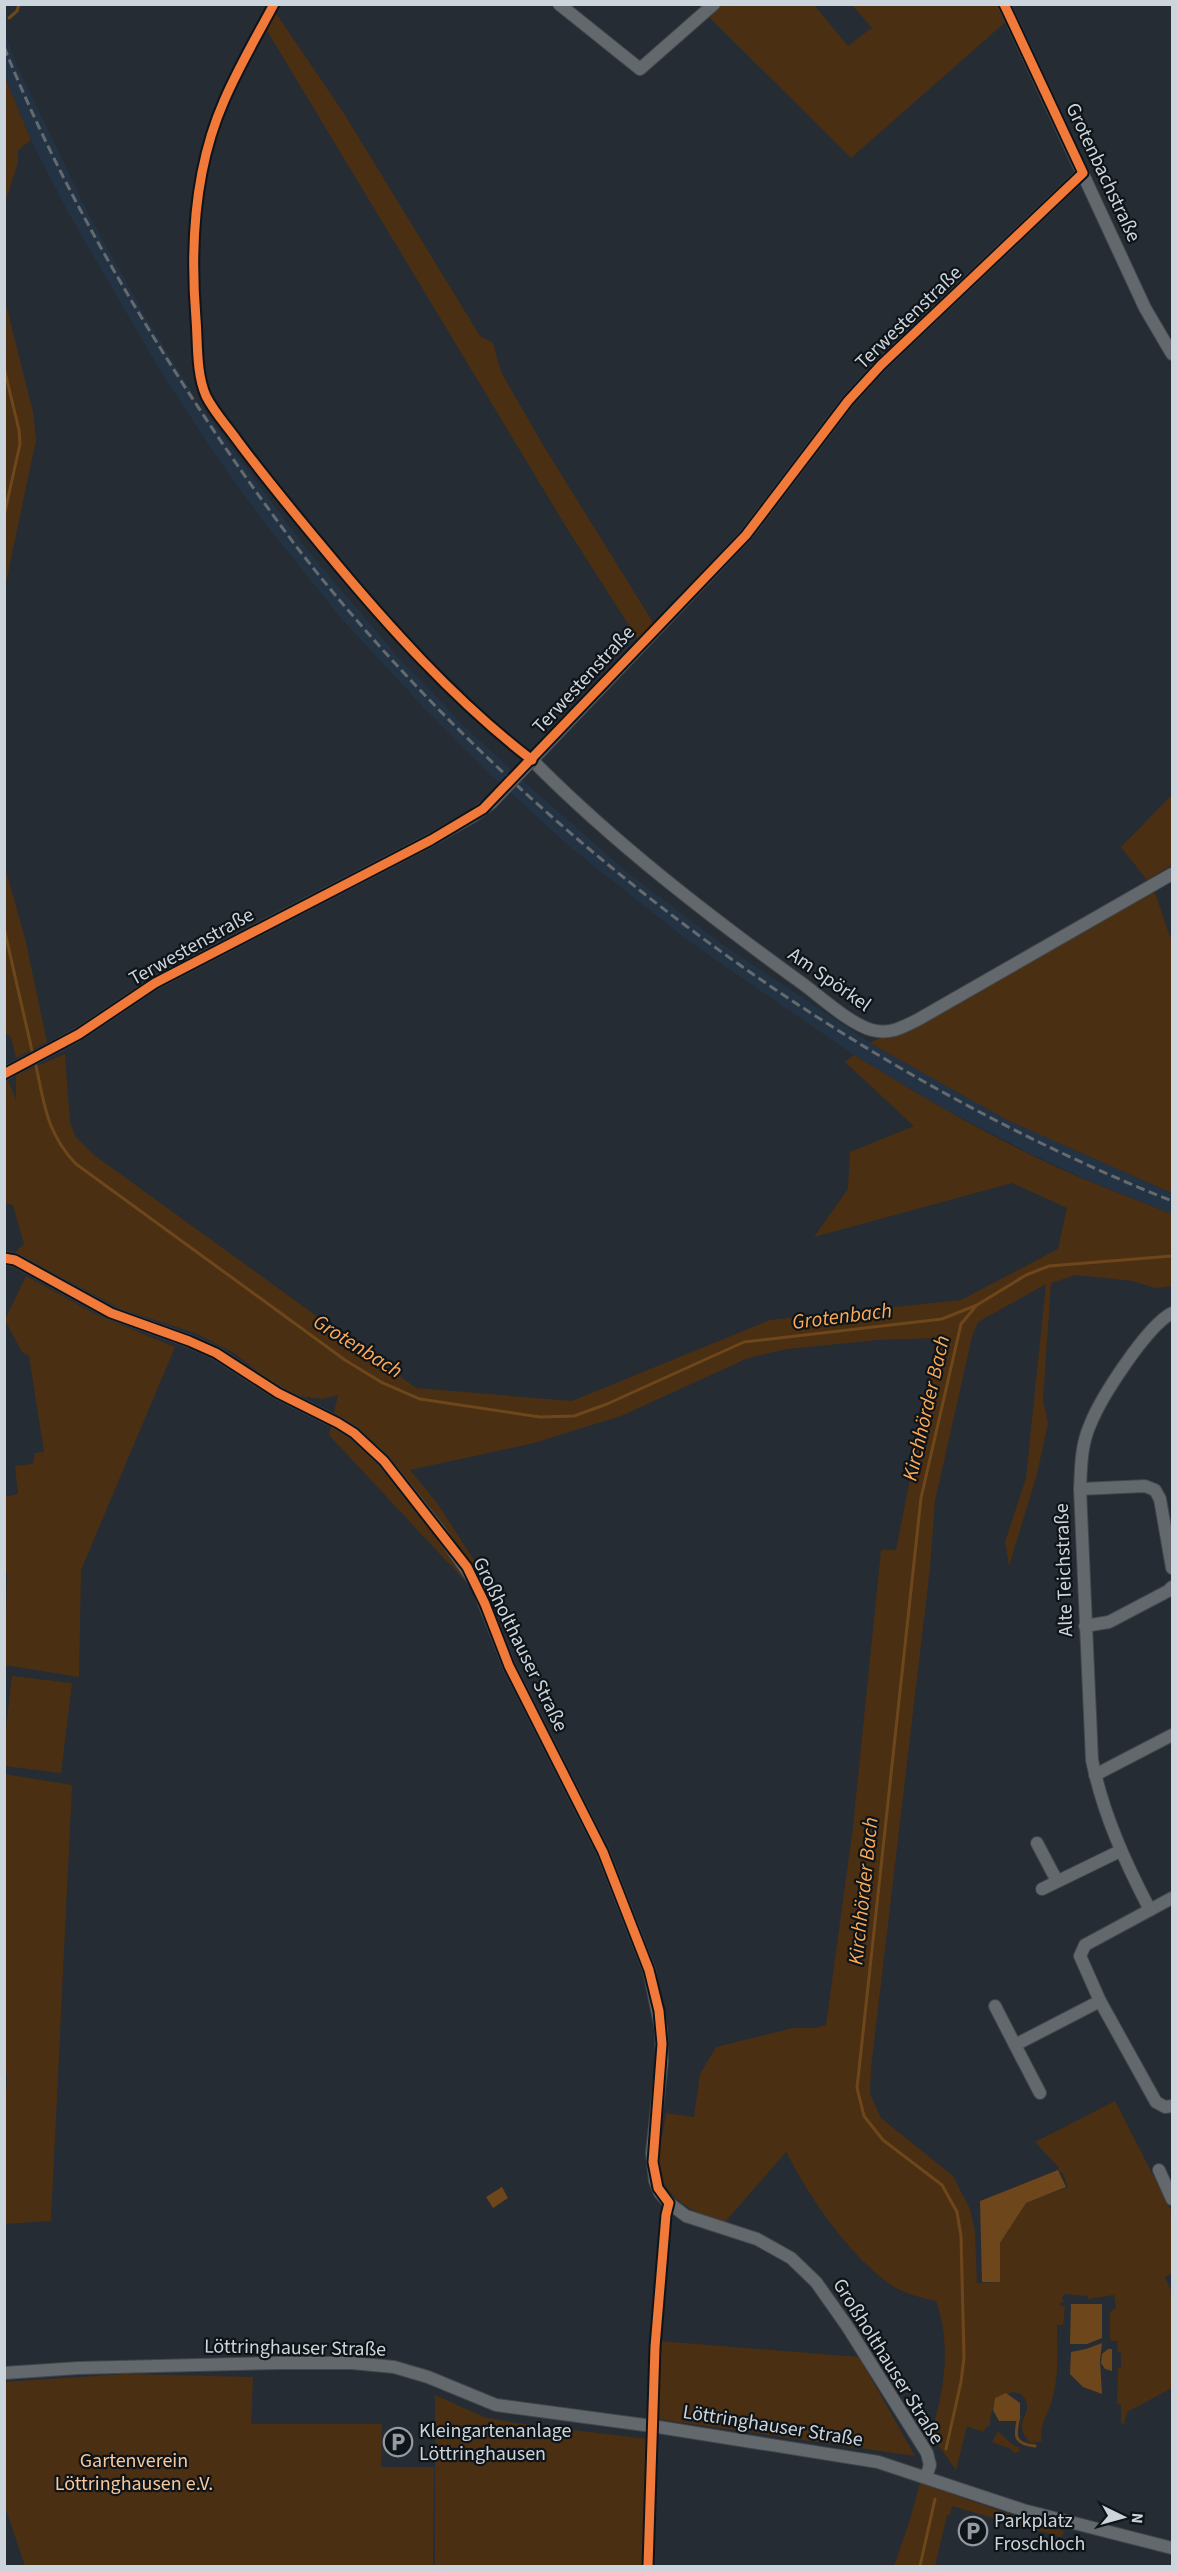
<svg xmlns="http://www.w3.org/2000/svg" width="1177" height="2571" font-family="'Source Sans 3',sans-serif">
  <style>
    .built { fill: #243343 }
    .green { fill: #4b2f13 }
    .water { fill: #6e461b }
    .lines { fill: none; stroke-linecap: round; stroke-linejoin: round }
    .stream { stroke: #6e461b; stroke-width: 3 }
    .minor-casing { stroke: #41474c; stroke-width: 14 }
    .minor { stroke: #63686d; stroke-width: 12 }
    .rail { stroke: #656a6f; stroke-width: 3; stroke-dasharray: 9 4.5; stroke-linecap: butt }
    .minor-bridge-casing { stroke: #41474c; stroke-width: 14; stroke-linecap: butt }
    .minor-bridge { stroke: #63686d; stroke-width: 12 }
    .cycleway-casing { stroke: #0f1419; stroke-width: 13 }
    .cycleway { stroke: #f17a3a; stroke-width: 9 }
    .labels { text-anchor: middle; stroke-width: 4.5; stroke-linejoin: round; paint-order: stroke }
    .street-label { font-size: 20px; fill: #cdd5dc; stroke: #0f1419 }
    .poi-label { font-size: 20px; fill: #cdd5dc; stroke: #0f1419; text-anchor: start }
    .park-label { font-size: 20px; fill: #f9c799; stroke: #0f1419 }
    .water-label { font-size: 21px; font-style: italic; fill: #fdab57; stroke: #0f1419 }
  </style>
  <rect width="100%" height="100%" fill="#262c33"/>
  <path class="built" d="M4,32L19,70L89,215L145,316L199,404L304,546L397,656L466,728L531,788L628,873L723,945L870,1043L1007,1120L1172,1193V1214L1094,1183L1033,1155L941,1107L851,1053L686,939L570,847L486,770L422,706L341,618L260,517L212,450L158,367L67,210L31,140L5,77Z"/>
  <g class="green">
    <path d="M714,5H814L848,46L870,29H873L852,5H1004L1010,18L851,158L705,13Z"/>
    <path d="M275,12L343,112L480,336L493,343L501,372L543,445L654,624L639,641L568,530L266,29Z"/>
    <path d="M5,77L31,140L18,150V163L5,202Z"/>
    <path d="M5,301L33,412L36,440L5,587Z"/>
    <path d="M1172,795V865L1147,880L1121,847Z"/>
    <path d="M5,868L25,938L47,1042L16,1058L11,1037L5,1033Z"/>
    <path d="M1154,890L1170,937L1172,935V1193L1007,1120L870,1043Z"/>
    <path d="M65,1054L70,1123L76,1137L94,1155L416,1388L572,1401L770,1320L961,1300L1058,1249L1067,1208L1012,1183L814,1237L848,1189L850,1152L914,1126L845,1062L854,1055C912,1090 969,1125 1029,1154C1075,1177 1124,1195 1172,1214V1286L1155,1288L1133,1281L1076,1275L1051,1283L1043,1400L1048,1423L1037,1474L1009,1566L1005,1542L1026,1478L1046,1284L978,1322L972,1337L935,1501L930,1568L871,2068L870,2094L881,2118L953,2176L970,2209L975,2232L977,2283L1000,2282V2243L1026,2203L1068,2187L1063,2174L1058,2170L1059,2168L1035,2142L1115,2101L1172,2212V2273L1165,2277L1172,2293V2388L1127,2412L1124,2424L1121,2423V2405L1117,2404L1118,2368H1121V2353L1117,2352L1118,2341H1111L1110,2338V2312L1116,2308L1114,2295L1088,2299V2296L1064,2294L1062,2299L1065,2302H1061L1060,2306H1065L1063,2325H1057C1057,2352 1060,2380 1049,2409C1045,2419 1039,2429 1042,2441L1031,2443C1007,2421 1040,2413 1021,2394L1013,2392L995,2398L990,2420V2426H987L983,2432L967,2426L956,2470L931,2435C944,2389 952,2347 936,2301C921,2298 900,2292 888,2283C845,2250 811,2199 786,2152L725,2222C697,2214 665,2201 660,2169C657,2155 664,2128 666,2113L694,2117L700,2074L716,2047L793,2028H815L826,2025L853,1827L881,1550H896L938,1338L878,1340L788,1349L748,1358L621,1416L534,1443L410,1470L437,1503L483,1574L466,1582L329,1435L338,1395L323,1399L299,1396L270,1381L234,1353L195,1333L121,1309L15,1252L24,1244L13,1205L5,1203V1083L8,1080L16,1100V1075Z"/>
    <path d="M26,1276L97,1315L175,1347L81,1570L79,1677L5,1665L7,1572L4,1571L5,1497L18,1494L15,1466L33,1464L35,1453L44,1452L29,1356L22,1352L5,1320Z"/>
    <path d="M12,1676L72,1683L61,1773L5,1766V1738Z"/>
    <path d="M4,1774L72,1785L51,2221L5,2224L4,2115L7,2079L4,2059Z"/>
    <path d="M659,2341L859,2357L915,2456L657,2419Z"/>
    <path d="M125,2374L253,2377L251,2424H382L381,2467H434L433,2566H25L5,2507V2382Z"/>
    <path d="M435,2395L484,2417L516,2423L648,2439L644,2566H435Z"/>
    <path d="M998,2431L1014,2446L1019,2447V2452L1014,2453L1011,2449L992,2442Z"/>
    <path d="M920,2483L1015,2516L1013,2524L952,2506L950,2515H947L935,2566H894L909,2523Z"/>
    <path d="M1020,2520L1065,2531L1061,2537L1018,2525Z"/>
  </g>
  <g class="water">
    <path d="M1058,2170L1066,2187L1026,2203L1000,2243V2282H982L980,2201Z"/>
    <path d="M502,2187L508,2198L493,2208L486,2197Z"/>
    <path d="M1071,2304H1102V2338L1087,2344H1070Z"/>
    <path d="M1102,2343L1100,2360L1102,2394L1083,2387L1070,2374L1071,2352L1086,2349Z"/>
    <path d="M1108,2349H1112V2371L1105,2369L1101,2363L1102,2354Z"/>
    <path d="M1006,2393L1020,2403V2416H1018L1017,2421H999L993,2410L995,2398Z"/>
  </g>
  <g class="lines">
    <g class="stream">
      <path d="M9,18L17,11L19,4"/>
      <path d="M4,368L19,430L20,444L4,516"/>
      <path d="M4,928L33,1055"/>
      <path d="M35,1061C44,1102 46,1133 76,1164L345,1360L381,1382L420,1399L540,1417L574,1416L607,1404L744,1342L942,1319L977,1305L1026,1275L1049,1266L1172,1256"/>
      <path d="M1019,2416C1015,2434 1012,2444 1035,2446"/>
      <path d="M946,2449L961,2382L964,2357L961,2236L957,2212L942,2185L883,2140L864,2116L857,2088L921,1498L961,1324L976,1306"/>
      <path d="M920,2566L935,2499"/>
    </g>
    <g class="minor-casing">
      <g id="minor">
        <path d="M559,4L640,69L714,4"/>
        <path d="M1004,4L1145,308L1172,354"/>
        <path d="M1083,173L881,365L848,401L746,535L532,760C614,843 709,916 803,984C822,998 850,1024 872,1030C890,1035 903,1027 919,1019L1172,874"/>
        <path d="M4,1074L79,1034L155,983L431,840L473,816L491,803"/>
        <path d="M4,1258L15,1260L111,1313L189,1341L216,1353L278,1393L338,1423L354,1433L384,1461L439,1530L477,1585L509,1666L603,1852L649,1970L661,2029L662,2061L652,2153L655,2181L660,2193L669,2203L686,2216L757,2239L791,2258L816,2282L847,2326L927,2453L930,2465L926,2477"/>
        <path d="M1080,1489L1145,1486L1155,1490L1160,1499L1172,1568"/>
        <path d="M1085,1626L1109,1622L1168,1591L1172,1587"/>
        <path d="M1095,1775L1172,1735"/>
        <path d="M1037,1843L1057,1881"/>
        <path d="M1042,1889L1120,1851"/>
        <path d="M1172,1898L1085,1945L1080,1956L1100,2001L1156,2102L1165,2107L1172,2106"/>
        <path d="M1150,1910C1125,1862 1103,1814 1092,1760L1080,1489C1081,1467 1081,1445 1090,1425C1101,1397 1147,1326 1172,1313"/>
        <path d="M995,2006L1015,2045"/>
        <path d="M1040,2093L1015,2045L1100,2001"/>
        <path d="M1159,2170L1172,2199"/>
        <path d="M4,2373L78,2368L279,2363H352L394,2367L428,2377L496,2405L652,2426L878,2462L1023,2510L1172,2548"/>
      </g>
    </g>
    <use href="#minor" class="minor"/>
    <path class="rail" d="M4,47C44,146 95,242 151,333C197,408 246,480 299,550C519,832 841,1069 1172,1201"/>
    <g class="minor-bridge-casing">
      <path id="minor-bridge" d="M491,803L532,760"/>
    </g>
    <use href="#minor-bridge" class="minor-bridge"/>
    <g class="cycleway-casing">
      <g id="cycleway">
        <path d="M274,4C257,36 238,68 224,101C194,169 190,246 196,319C198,344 196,373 206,396C214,412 227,426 237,440C265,478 295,514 325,550C386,624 456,702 532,760"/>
        <path d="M4,1074L79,1034L155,983L431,840L483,809L746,535L848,401L881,365L1083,173L1004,4"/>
        <path d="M4,1258L15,1260L111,1313L189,1341L216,1353L278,1393L338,1423L354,1433L384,1461L467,1567L485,1604L509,1666L603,1852L649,1970L659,2011L662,2044L653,2162L658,2188L669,2203L666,2215L655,2347L648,2566"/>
      </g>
    </g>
    <use href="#cycleway" class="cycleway"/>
  </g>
  <defs>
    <g id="parking-ring" transform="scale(1.5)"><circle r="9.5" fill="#0f1419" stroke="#939aa1" stroke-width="1.5"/><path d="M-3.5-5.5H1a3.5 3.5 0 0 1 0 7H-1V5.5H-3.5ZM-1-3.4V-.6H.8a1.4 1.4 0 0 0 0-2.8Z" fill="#939aa1"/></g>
  </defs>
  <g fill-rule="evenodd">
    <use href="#parking-ring" x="398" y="2442"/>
    <use href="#parking-ring" x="973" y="2531"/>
  </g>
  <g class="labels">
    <g class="street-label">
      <text transform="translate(1104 172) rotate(65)" y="7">Grotenbachstraße</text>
      <text transform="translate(908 317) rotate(-44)" y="7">Terwestenstraße</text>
      <text transform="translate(583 679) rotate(-47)" y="7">Terwestenstraße</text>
      <text transform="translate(191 946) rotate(-29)" y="7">Terwestenstraße</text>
      <text transform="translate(830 979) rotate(35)" y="7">Am Spörkel</text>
      <text transform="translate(1063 1570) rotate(-92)" y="7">Alte Teichstraße</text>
      <text transform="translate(521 1644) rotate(64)" y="7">Großholthauser Straße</text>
      <text transform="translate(295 2347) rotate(1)" y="7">Löttringhauser Straße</text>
      <text transform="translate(889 2361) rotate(58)" y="7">Großholthauser Straße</text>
      <text transform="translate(773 2425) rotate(9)" y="7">Löttringhauser Straße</text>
    </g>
    <g class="poi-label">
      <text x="419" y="2437">Kleingartenanlage<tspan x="419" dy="23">Löttringhausen</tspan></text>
      <text x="994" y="2527">Parkplatz<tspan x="994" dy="23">Froschloch</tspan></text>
    </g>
    <g class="park-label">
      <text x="134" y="2467">Gartenverein<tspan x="134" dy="23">Löttringhausen e.V.</tspan></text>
    </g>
    <g class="water-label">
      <text transform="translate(842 1316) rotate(-7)" y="7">Grotenbach</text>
      <text transform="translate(358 1346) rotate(32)" y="7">Grotenbach</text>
      <text transform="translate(926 1408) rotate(-77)" y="7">Kirchhörder Bach</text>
      <text transform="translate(863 1891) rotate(-84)" y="7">Kirchhörder Bach</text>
    </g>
  </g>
  <rect width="1177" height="2571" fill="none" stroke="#cdd5dc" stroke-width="12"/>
  <g transform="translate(1123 2517) rotate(95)" stroke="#0f1419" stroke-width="4.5" paint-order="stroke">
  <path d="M0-4.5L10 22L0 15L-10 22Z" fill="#cdd5dc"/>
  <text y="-9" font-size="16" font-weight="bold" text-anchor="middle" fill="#cdd5dc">N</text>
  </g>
</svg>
